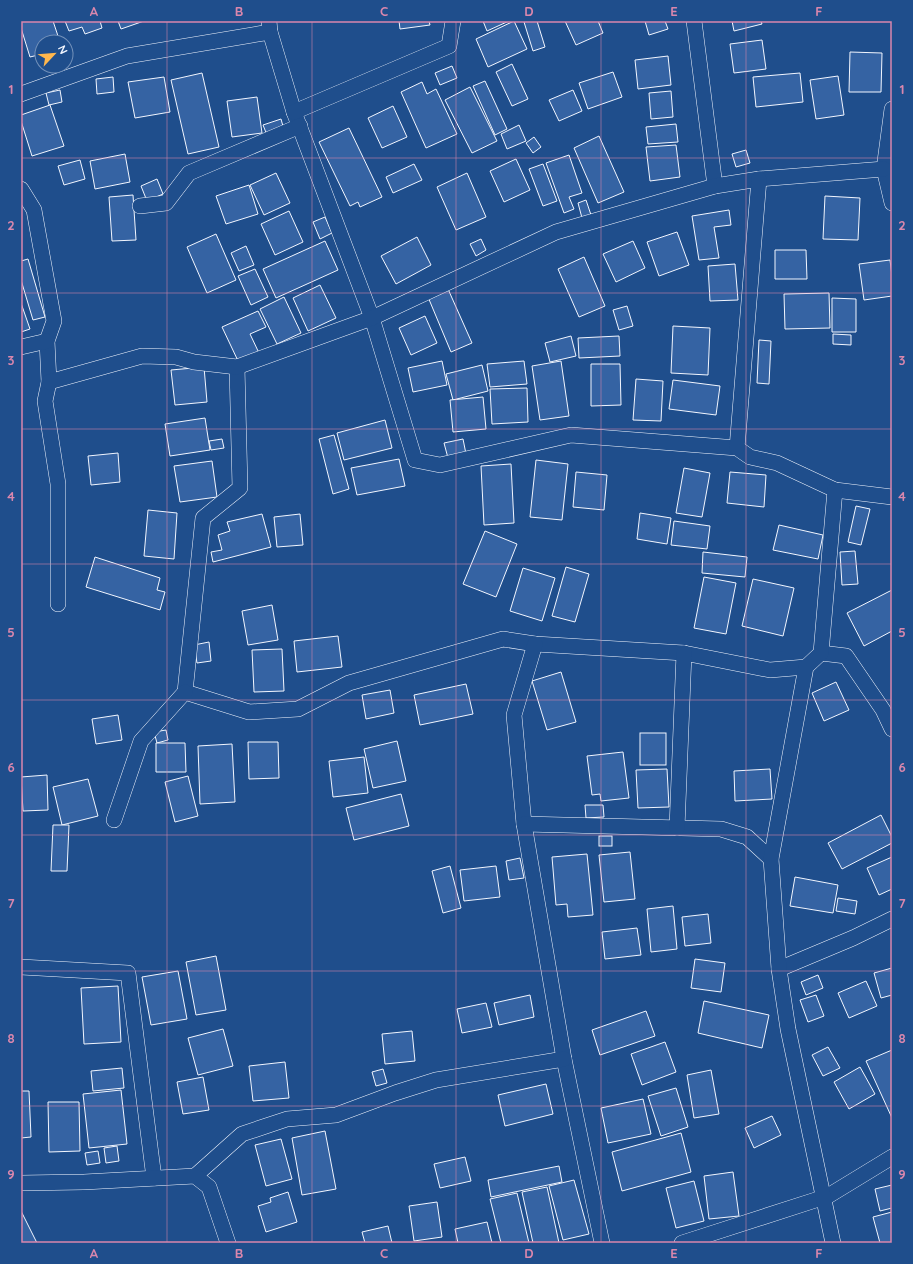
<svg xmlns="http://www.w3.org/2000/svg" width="913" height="1264" font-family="Quicksand,sans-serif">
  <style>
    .building { fill: #3563a3; stroke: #f2f6ff }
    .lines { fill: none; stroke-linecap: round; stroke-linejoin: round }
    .street-casing { stroke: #f2f6ff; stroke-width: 16 }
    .street { stroke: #1f4e8c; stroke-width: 15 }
    .grid { fill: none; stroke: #da87ad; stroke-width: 1; stroke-opacity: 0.55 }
    .neatline { fill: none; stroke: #da87ad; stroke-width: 1.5 }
    .grid-label { font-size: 13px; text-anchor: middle; font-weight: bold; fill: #da87ad }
  </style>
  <rect width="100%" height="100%" fill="#1f4e8c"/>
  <g class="building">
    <path d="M21,21H53L60,42H42V54L30,57L21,28Z"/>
    <path d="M65,21H100L102,28L85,34L82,27L69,31Z"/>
    <path d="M118,21H144L121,29Z"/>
    <path d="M399,21H429L430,25L400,29Z"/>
    <path d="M483,21H509L487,31Z"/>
    <path d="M514,21L527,49L488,67L476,39Z"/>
    <path d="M527,21H537L545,47L533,51L524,22Z"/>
    <path d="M565,21H598L603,33L576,45Z"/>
    <path d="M645,21H665L668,29L649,35Z"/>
    <path d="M732,21H761L762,24L734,31Z"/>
    <path d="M762,40L766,69L734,73L730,44Z"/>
    <path d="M850,52L882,53L881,92H849Z"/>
    <path d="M668,56L671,85L638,89L635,60Z"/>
    <path d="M512,64L528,99L512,106L496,72Z"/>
    <path d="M452,66L457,78L440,85L435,73Z"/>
    <path d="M613,72L622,97L588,109L579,83Z"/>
    <path d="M202,73L219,147L188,154L171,80Z"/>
    <path d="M800,73L803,102L756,107L753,77Z"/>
    <path d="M838,76L844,115L816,119L810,80Z"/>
    <path d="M113,77L114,92L97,94L96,79Z"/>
    <path d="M164,77L170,112L135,118L128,82Z"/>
    <path d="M485,81L507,129L495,135L473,86Z"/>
    <path d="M422,82L427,94L436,89L457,134L426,148L401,92Z"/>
    <path d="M470,87L497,141L472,153L445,100Z"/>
    <path d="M60,90L62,102L49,105L46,93Z"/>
    <path d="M573,90L582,111L559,121L549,100Z"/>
    <path d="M671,91L673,117L651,119L649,93Z"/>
    <path d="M257,97L262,133L232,137L227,101Z"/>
    <path d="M50,105L64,146L32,156L21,121V115Z"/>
    <path d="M393,106L407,137L382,148L368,118Z"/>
    <path d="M281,119L284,130L267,135L263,125Z"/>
    <path d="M676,124L678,142L648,144L646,127Z"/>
    <path d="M519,125L526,141L507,149L501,134Z"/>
    <path d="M349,128L382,197L360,207L358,202L350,206L319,142Z"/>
    <path d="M599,136L624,192L598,203L574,148Z"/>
    <path d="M534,137L541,147L533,153L526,143Z"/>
    <path d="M676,145L680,177L650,181L646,147Z"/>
    <path d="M746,150L750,163L736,167L732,154Z"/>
    <path d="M125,154L130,182L95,189L90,161Z"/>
    <path d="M569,155L582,193L569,197L574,209L564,213L546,163Z"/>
    <path d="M516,159L530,190L504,202L490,171Z"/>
    <path d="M80,160L85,179L64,185L58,166Z"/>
    <path d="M414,164L422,180L393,193L386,177Z"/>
    <path d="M543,164L557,201L543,206L529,169Z"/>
    <path d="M276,173L290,203L264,215L250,185Z"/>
    <path d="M467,173L486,217L456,230L437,187Z"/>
    <path d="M157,179L163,194L147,201L141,186Z"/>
    <path d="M249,185L258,214L226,224L216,196Z"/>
    <path d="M133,195L136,240L112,241L109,197Z"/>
    <path d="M825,196L860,198L858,240L823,239Z"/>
    <path d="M586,200L591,215L582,218L578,203Z"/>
    <path d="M729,210L731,225L714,227L719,258L699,260L692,216Z"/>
    <path d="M289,211L303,242L275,255L261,224Z"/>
    <path d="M325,217L332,233L320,239L313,222Z"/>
    <path d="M677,232L689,265L659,276L647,242Z"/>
    <path d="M216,234L236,280L207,293L187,247Z"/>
    <path d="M417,237L431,265L396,284L381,256Z"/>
    <path d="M481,239L486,250L476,256L470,244Z"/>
    <path d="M325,241L338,270L276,298L263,269Z"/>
    <path d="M633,241L645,268L616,282L603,254Z"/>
    <path d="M246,246L254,265L239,271L231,253Z"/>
    <path d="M775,250H806L807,279H775Z"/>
    <path d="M584,257L605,306L579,317L558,269Z"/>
    <path d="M28,259L45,317L33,320L21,280V261Z"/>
    <path d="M890,260L892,276V296L864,300L859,264Z"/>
    <path d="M735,264L738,300L710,301L708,266Z"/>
    <path d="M255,269L268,297L251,305L238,276Z"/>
    <path d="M320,285L336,318L308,331L293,298Z"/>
    <path d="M448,289L472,343L451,352L428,297Z"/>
    <path d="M829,293L830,328L785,329L784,294Z"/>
    <path d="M284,297L301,333L277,344L260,309Z"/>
    <path d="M832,298L856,299V332H832Z"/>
    <path d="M21,303L30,329L21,332Z"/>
    <path d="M627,306L633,326L619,330L613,310Z"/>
    <path d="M258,311L266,327L250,334L259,353L239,363L222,327Z"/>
    <path d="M425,316L437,343L411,355L399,328Z"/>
    <path d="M673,326L710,328L708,375L671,373Z"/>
    <path d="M833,334L851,335V345L833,344Z"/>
    <path d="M571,336L576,356L550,362L545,343Z"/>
    <path d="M619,336L620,356L579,358L578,338Z"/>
    <path d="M759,340L771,341L769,384L757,383Z"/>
    <path d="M442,361L447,385L413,392L408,368Z"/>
    <path d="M524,361L527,384L490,387L487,364Z"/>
    <path d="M561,361L569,416L540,420L532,366Z"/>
    <path d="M591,364H620L621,405L591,406Z"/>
    <path d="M482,365L488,391L453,400L446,374Z"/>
    <path d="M204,367L207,402L175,405L171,370Z"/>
    <path d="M636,379L663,381L661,421L633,420Z"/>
    <path d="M673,380L720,386L716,415L669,409Z"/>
    <path d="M527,388L528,422L492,424L490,389Z"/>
    <path d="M483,397L486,429L453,432L450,400Z"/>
    <path d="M205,418L210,450L170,456L165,424Z"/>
    <path d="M385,420L392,448L344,460L337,433Z"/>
    <path d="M334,435L349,489L333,494L319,439Z"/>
    <path d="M222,439L224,448L211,450L209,441Z"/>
    <path d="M463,439L466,454L448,458L444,443Z"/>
    <path d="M118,453L120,482L91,485L88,456Z"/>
    <path d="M399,459L405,486L357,495L351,468Z"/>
    <path d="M536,460L568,464L562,520L530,517Z"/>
    <path d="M212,461L217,497L180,502L174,466Z"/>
    <path d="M511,464L514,523L484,525L481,466Z"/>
    <path d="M684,468L710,473L702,517L676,513Z"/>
    <path d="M576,472L607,475L604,510L573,507Z"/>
    <path d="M730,472L766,475L764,507L727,503Z"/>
    <path d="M856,506L870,509L861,545L848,542Z"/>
    <path d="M148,510L177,513L174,559L144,556Z"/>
    <path d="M640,513L671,518L667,544L637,539Z"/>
    <path d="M262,514L271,547L213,562L211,552L222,550L218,535L230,531L227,522Z"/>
    <path d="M300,514L303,545L277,547L274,517Z"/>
    <path d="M674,521L710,526L707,549L671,545Z"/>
    <path d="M779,525L823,535L818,559L773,550Z"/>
    <path d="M485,531L517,544L496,597L463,584Z"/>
    <path d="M855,551L858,584L842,585L840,552Z"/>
    <path d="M703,552L747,557L745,577L702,573Z"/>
    <path d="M95,557L160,578L157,590L165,592L160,610L86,587Z"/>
    <path d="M566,567L589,574L575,622L552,616Z"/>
    <path d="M523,568L555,578L542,621L510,611Z"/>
    <path d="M704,577L736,583L726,634L694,628Z"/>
    <path d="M753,579L794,588L783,636L742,626Z"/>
    <path d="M892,590V631L864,646L847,613Z"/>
    <path d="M272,605L278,640L248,645L242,611Z"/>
    <path d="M338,636L342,667L297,672L294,641Z"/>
    <path d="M209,642L211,661L197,663L194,645Z"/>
    <path d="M282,649L284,691L254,692L252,650Z"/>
    <path d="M561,672L576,722L547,730L532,681Z"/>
    <path d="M836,682L849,710L824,721L812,693Z"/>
    <path d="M466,684L473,714L420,725L414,695Z"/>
    <path d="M390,690L394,713L366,719L362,695Z"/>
    <path d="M118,715L122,740L96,744L92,719Z"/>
    <path d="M166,730L168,740L157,743L154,732Z"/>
    <rect x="640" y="733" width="26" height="32"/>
    <path d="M397,741L406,781L373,788L364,749Z"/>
    <path d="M248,742H278L279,778L249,779Z"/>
    <path d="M156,743H185L186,772H156Z"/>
    <path d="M232,744L235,802L200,804L198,746Z"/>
    <path d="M623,752L629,798L601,801L600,794L592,795L587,756Z"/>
    <path d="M364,757L368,793L333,797L329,761Z"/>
    <path d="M667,769L669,807L638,808L636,770Z"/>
    <path d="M770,769L772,799L735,801L734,771Z"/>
    <path d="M47,775L48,810L23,811L21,777Z"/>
    <path d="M188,776L198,816L175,822L165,782Z"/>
    <path d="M88,779L98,816L62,825L53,787Z"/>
    <path d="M401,794L409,826L354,840L346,808Z"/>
    <path d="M585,805H603L604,817L586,818Z"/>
    <path d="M881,815L892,837V843L842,869L828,843Z"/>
    <path d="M53,825H69L67,871H51Z"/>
    <rect x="599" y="836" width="13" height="10"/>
    <path d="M630,852L635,899L604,902L599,855Z"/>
    <path d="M587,854L593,915L568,917L567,904L556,905L552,857Z"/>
    <path d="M892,857V889L879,895L867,868Z"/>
    <path d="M520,858L524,878L509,880L506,861Z"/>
    <path d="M450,866L461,908L443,913L432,871Z"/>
    <path d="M496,866L500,897L464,901L460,870Z"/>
    <path d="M795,877L838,885L833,913L790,906Z"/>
    <path d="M838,898L857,901L855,914L836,911Z"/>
    <path d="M673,906L677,949L651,952L647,909Z"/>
    <path d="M708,914L711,943L685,946L682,917Z"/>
    <path d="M637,928L641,955L605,959L602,932Z"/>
    <path d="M216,956L226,1010L196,1015L186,962Z"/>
    <path d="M695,959L725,963L721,992L691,988Z"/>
    <path d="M892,968V995L881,998L874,973Z"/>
    <path d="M178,971L187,1019L151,1025L142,977Z"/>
    <path d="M818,975L823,988L806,995L801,982Z"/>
    <path d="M866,981L877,1006L849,1018L838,993Z"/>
    <path d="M118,986L121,1042L84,1044L81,988Z"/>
    <path d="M530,995L534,1017L499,1025L494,1003Z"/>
    <path d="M816,995L824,1016L808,1022L800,1000Z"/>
    <path d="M704,1001L769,1015L762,1048L698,1033Z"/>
    <path d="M486,1003L492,1027L462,1033L457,1009Z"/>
    <path d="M646,1011L655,1036L600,1055L592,1030Z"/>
    <path d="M223,1029L233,1066L198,1075L188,1038Z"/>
    <path d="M412,1031L415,1061L385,1064L382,1034Z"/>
    <path d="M665,1042L676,1072L642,1085L631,1054Z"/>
    <path d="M828,1047L840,1068L823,1076L812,1055Z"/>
    <path d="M892,1050V1118L866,1061Z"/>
    <path d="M285,1062L289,1098L253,1101L249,1066Z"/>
    <path d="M860,1067L875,1094L849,1109L834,1082Z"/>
    <path d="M122,1068L124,1088L93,1091L91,1071Z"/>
    <path d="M383,1069L387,1083L376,1086L372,1072Z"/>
    <path d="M711,1070L719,1114L694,1118L687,1075Z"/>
    <path d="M203,1077L209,1110L183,1114L177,1082Z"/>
    <path d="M546,1084L553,1114L505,1126L498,1095Z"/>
    <path d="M676,1088L688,1127L661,1136L648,1096Z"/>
    <path d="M121,1090L127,1144L89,1148L83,1094Z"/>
    <path d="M21,1091H29L31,1137L21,1138Z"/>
    <path d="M643,1099L651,1134L608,1143L601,1108Z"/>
    <path d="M48,1102H79L80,1151L49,1152Z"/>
    <path d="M772,1116L781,1135L754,1148L745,1128Z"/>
    <path d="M325,1131L336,1189L302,1195L292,1138Z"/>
    <path d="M681,1133L691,1172L622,1191L612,1152Z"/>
    <path d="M281,1139L292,1179L266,1186L255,1145Z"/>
    <path d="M117,1146L119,1161L106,1163L104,1148Z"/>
    <path d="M98,1151L100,1163L87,1165L85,1153Z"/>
    <path d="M465,1157L471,1181L440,1188L434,1164Z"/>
    <path d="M559,1166L562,1182L491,1197L488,1180Z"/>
    <path d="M733,1172L739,1216L709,1219L704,1176Z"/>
    <path d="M574,1180L589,1234L563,1240L549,1186Z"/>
    <path d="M694,1181L704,1221L676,1228L666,1188Z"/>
    <path d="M892,1185V1208L880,1211L875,1189Z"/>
    <path d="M547,1187L559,1243H533L522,1192Z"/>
    <path d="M288,1192L297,1222L266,1232L258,1206L271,1202L270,1198Z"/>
    <path d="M517,1193L529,1243H501L490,1199Z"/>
    <path d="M437,1202L442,1237L414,1241L409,1206Z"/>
    <path d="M21,1211L37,1243H21Z"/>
    <path d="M892,1212V1243H880L873,1217Z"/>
    <path d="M487,1222L492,1243H458L455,1229Z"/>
    <path d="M388,1226L392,1243H365L362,1232Z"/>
  </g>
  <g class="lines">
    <g class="street-casing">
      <g id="street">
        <path d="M269,21L270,32L294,112L372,318L415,460L440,465L571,435L737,448L750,457L777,463L835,490L892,497"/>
        <path d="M694,21L715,186"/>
        <path d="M21,94L127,56L270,32"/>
        <path d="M892,109L884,169L892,203"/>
        <path d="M294,112L449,46L453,21"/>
        <path d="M21,189L34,210L54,321L47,341L49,382L45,401L58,484V604"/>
        <path d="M140,206L166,203L189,173L300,126"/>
        <path d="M21,347L47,341"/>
        <path d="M237,367L240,488L203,518L185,692L249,712L298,709L349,683L503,639L535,644L684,653L770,670L806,667"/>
        <path d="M49,382L142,356L176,357L194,362L237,367L372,318L556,232L715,186L759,179L884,169"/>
        <path d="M737,448L759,179"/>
        <path d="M535,644L514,715L524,824L564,1059L602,1243"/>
        <path d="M821,653L846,656L883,710L892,729"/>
        <path d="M114,820L141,741L185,692"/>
        <path d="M524,824L721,829L747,837L771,859"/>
        <path d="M677,828L684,653"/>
        <path d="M21,967L128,973L154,1178"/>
        <path d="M779,969L853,938L892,919"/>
        <path d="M195,1176L242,1134L287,1119L336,1115L395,1093L436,1080L564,1059"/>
        <path d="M21,1183L84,1182L195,1176L209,1187L228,1243"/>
        <path d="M682,1243L828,1196L892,1157"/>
        <path d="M833,1243L788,1029L779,969L771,859L806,667L821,653L835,490"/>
      </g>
    </g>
    <use href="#street" class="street"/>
  </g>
  <path class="grid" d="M167,21V1243M312,21V1243M456,21V1243M601,21V1243M746,21V1243M21,158H892M21,293H892M21,429H892M21,564H892M21,700H892M21,835H892M21,971H892M21,1106H892"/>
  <rect width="913" height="1264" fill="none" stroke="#1f4e8c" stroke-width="44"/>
  <g transform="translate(54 54) rotate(64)"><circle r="19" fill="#1f4e8c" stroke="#7391ba"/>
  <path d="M0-3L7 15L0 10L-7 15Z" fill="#ffb74d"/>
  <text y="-6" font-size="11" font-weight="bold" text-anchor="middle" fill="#f2f6ff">N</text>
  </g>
  <rect x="22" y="22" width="869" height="1220" class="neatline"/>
  <g class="grid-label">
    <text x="94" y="16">A</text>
    <text x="239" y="16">B</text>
    <text x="384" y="16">C</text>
    <text x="529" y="16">D</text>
    <text x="674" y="16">E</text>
    <text x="819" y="16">F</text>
    <text x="11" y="94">1</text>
    <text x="902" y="94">1</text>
    <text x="11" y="230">2</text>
    <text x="902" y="230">2</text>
    <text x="11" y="365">3</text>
    <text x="902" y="365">3</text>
    <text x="11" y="501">4</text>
    <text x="902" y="501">4</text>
    <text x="11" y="637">5</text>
    <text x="902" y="637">5</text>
    <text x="11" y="772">6</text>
    <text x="902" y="772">6</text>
    <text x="11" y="908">7</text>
    <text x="902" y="908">7</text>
    <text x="11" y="1043">8</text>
    <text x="902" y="1043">8</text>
    <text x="11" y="1179">9</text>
    <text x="902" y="1179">9</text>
    <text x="94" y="1258">A</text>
    <text x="239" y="1258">B</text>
    <text x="384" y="1258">C</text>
    <text x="529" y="1258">D</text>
    <text x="674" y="1258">E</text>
    <text x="819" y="1258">F</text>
  </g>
</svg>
